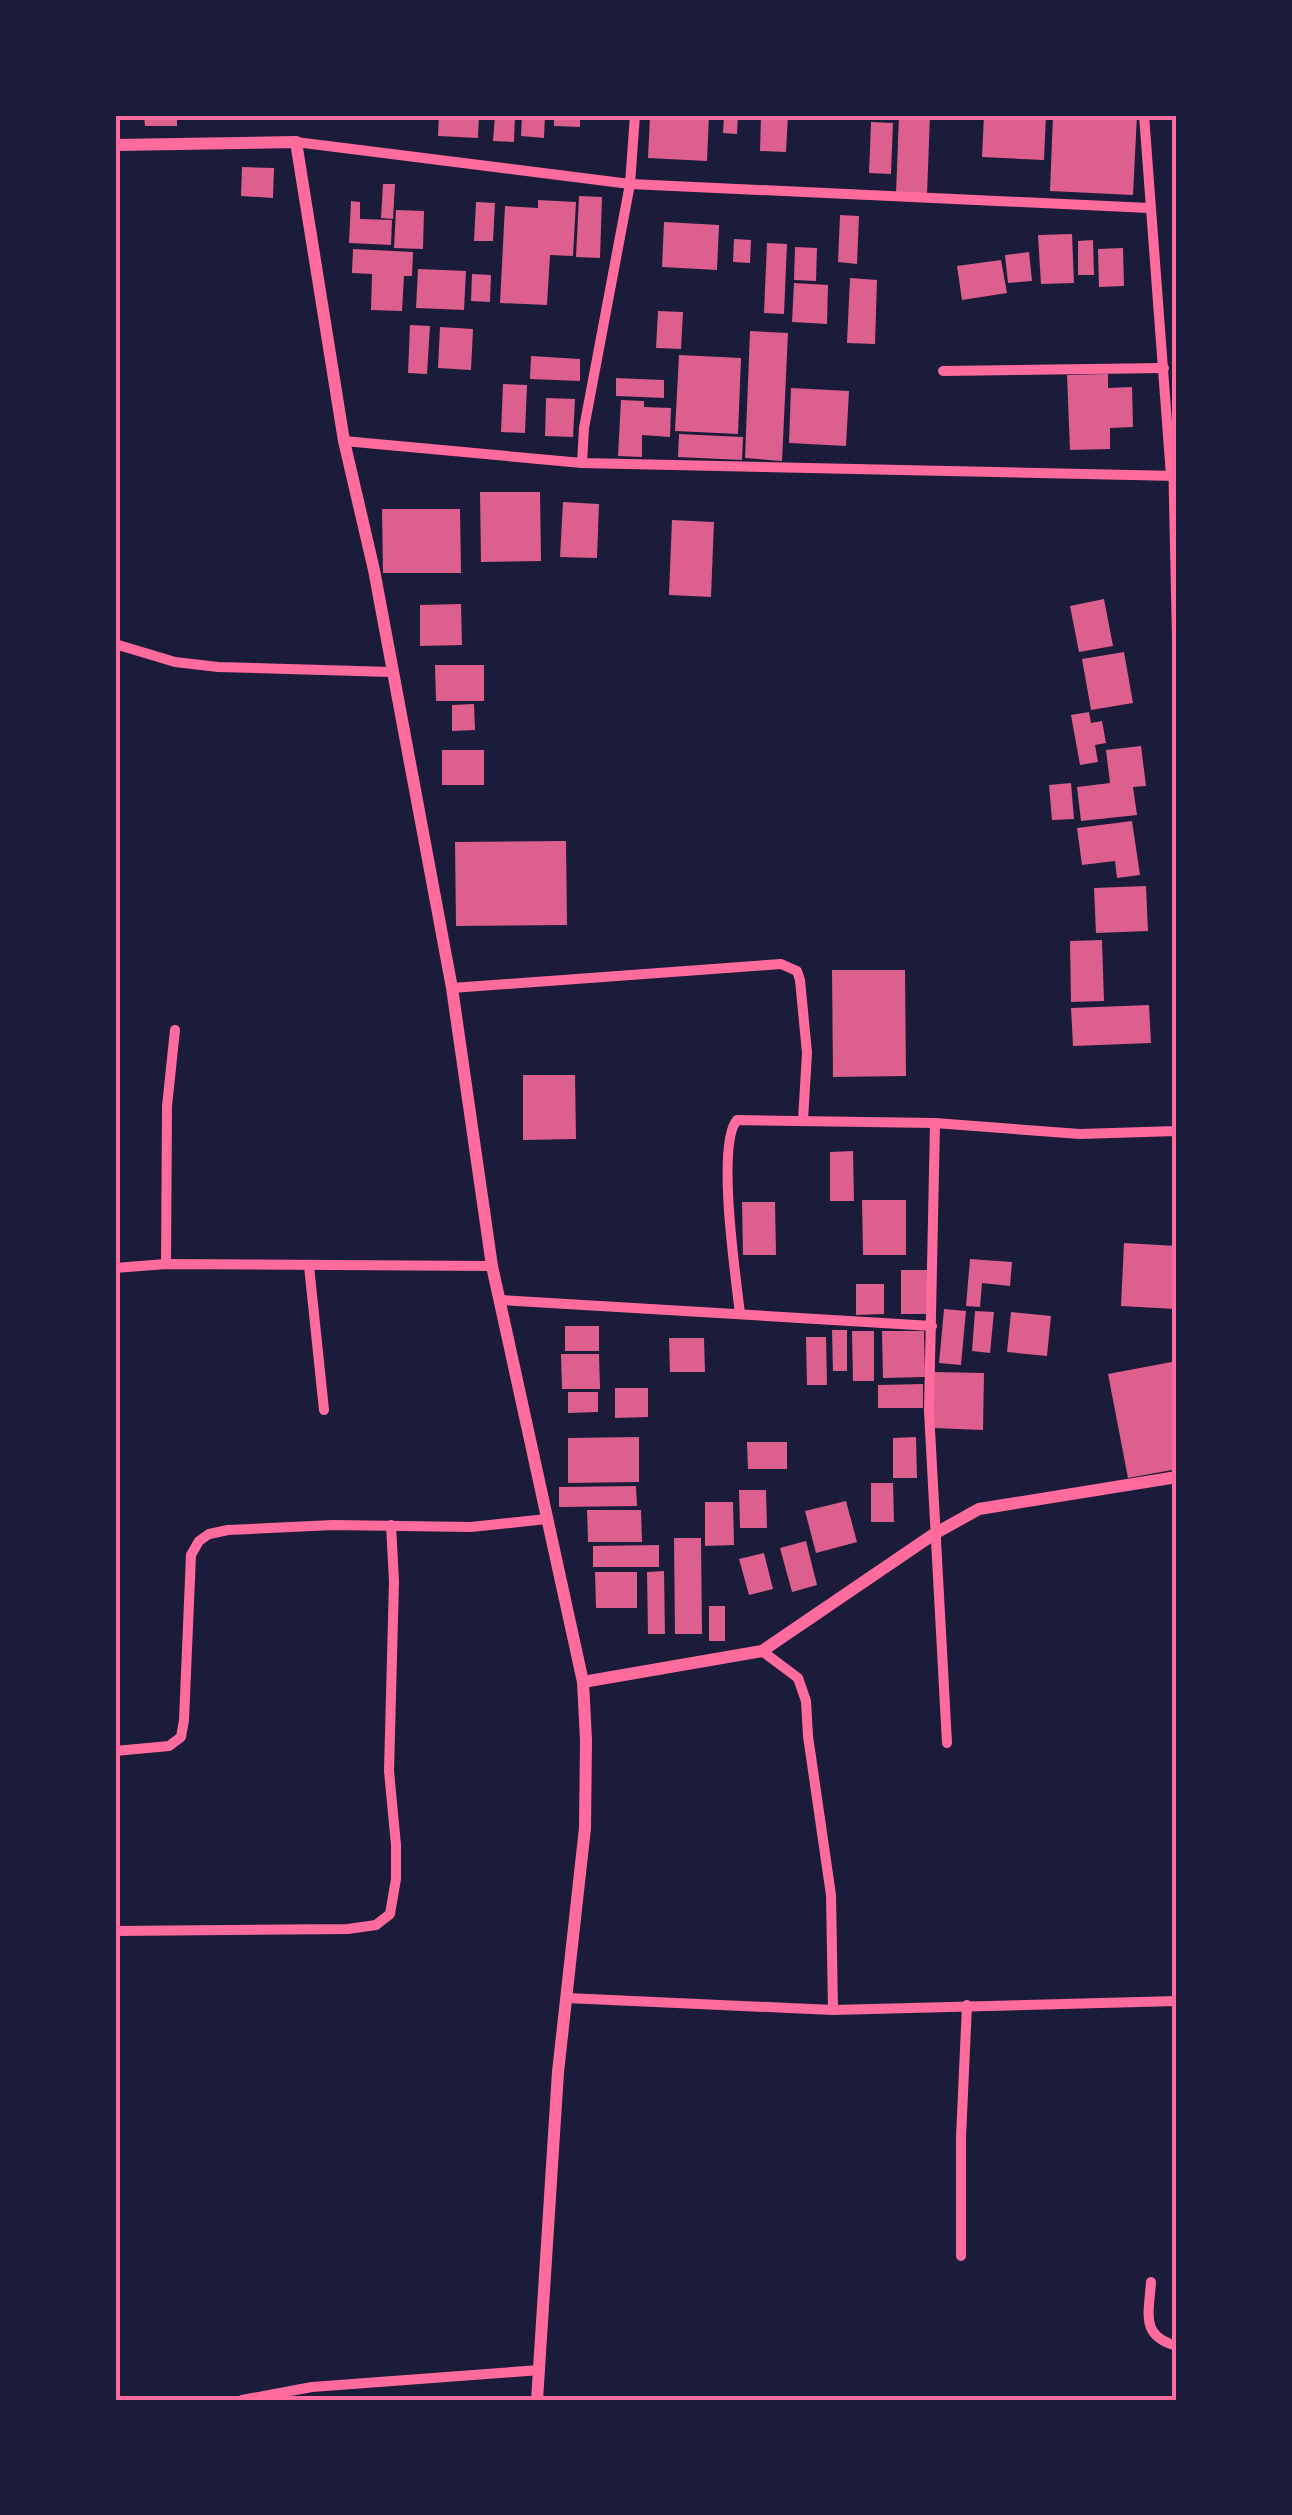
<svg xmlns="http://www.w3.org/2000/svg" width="1292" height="2515" font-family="'Public Sans',sans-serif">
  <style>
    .building { fill: #dd5f8e }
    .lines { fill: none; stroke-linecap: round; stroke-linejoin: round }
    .service { stroke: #ff6b9d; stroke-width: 5 }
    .minor { stroke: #ff6b9d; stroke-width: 10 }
    .tertiary { stroke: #ff6b9d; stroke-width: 12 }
    .neatline { fill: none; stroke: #ff6b9d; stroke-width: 4 }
  </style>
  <rect width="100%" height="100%" fill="#1b1b3a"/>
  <g class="building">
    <path d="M144,115H177V126H145Z"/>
    <path d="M439,115H479L478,138L438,136Z"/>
    <path d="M495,115H515L514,142L493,141Z"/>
    <path d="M522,115H545L544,138L521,136Z"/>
    <path d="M554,115H580V127L554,126Z"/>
    <path d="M650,115H709L707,161L648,158Z"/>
    <path d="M724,115H738L737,134L723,133Z"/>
    <path d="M761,115H788L786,152L760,151Z"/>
    <path d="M899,115H930L927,195L896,194Z"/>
    <path d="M984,115H1046L1044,160L982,157Z"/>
    <path d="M1053,115H1137L1133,195L1050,191Z"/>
    <path d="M871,122L893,123L891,174L869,173Z"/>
    <path d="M242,167L274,168L273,198L241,196Z"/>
    <path d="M383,184H395L393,219L381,218Z"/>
    <path d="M579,196L602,197L600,258L576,257Z"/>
    <path d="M538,200L576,202L573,256L550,255L547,305L500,303L505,206L538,208Z"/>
    <path d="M351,201L360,202V219L392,220L391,245L349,243Z"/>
    <path d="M476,202L495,203L493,241H474Z"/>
    <path d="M396,210L424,211L423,249L394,248Z"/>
    <path d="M840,215L859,216L857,264L838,262Z"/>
    <path d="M664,222L719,225L717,270L662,267Z"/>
    <path d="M1072,234L1074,283L1041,284L1038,235Z"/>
    <path d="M734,239L751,240L750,263L733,262Z"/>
    <path d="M1093,240L1094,275H1078V241Z"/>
    <path d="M767,243L787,244L784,314L764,313Z"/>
    <path d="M795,247L817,248L816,281L794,280Z"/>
    <path d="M1123,248L1124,286L1099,287L1098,249Z"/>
    <path d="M353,249L413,252L412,276H404L402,311L371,310L372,274L352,273Z"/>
    <path d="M1029,252L1032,281L1008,283L1005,255Z"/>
    <path d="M1001,260L1007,293L962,300L957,266Z"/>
    <path d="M418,269L466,271L464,310L416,308Z"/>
    <path d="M472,274L491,275L490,302L471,301Z"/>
    <path d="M850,278L877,280L875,344L847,343Z"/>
    <path d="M794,283L828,285L827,324L792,322Z"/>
    <path d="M658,311L683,312L681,349L656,348Z"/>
    <path d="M410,325L430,326L427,374L408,373Z"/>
    <path d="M440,327L473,329L471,370L438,368Z"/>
    <path d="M750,331L788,333L782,461L745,458Z"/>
    <path d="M679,355L741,358L738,434L675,431Z"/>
    <path d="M531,356L580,359V381L530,379Z"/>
    <path d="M1108,374V388L1132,387L1133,427L1110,428V449L1070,450L1067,375Z"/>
    <path d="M616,378L664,380V398L616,396Z"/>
    <path d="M503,384L527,385L525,433L501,432Z"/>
    <path d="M791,388L849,391L846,446L789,443Z"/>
    <path d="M546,398L575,399L573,437L545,436Z"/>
    <path d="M621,400L644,401V407L671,408L670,437L642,435V457L618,456Z"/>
    <path d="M679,434L743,437L742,460L678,457Z"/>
    <path d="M480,492H540L541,561L481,562Z"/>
    <path d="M563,502L599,504L597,558L560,557Z"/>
    <path d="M382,509H460L461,573H383Z"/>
    <path d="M672,520L714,522L711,597L669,595Z"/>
    <path d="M1104,599L1113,646L1079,652L1070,606Z"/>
    <path d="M461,604L462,645L420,646V605Z"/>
    <path d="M1124,652L1133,703L1091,710L1082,659Z"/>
    <path d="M435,665H484V701H436Z"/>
    <path d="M474,704L475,730L452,731V705Z"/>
    <path d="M1089,712L1091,723L1102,721L1106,743L1095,745L1098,762L1080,765L1071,715Z"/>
    <path d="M1141,746L1146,786L1133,787L1137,815L1081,821L1077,787L1110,783L1106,750Z"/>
    <rect x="442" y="750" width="42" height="35"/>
    <path d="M1071,783L1074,819L1052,820L1049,785Z"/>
    <path d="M1132,821L1140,875L1117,878L1115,861L1082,865L1077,828Z"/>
    <path d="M566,841L567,925L456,926L455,842Z"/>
    <path d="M1146,886L1148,931L1096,933L1094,888Z"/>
    <path d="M1102,940L1104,1001L1071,1002L1070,941Z"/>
    <path d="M832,970H905L906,1076L833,1077Z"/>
    <path d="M1149,1005L1151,1043L1073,1046L1071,1008Z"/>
    <path d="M523,1075H575L576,1139L523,1140Z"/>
    <path d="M853,1151L854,1201H830V1152Z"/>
    <path d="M862,1200H906V1255H863Z"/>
    <path d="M742,1202H775L776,1255H743Z"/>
    <path d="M1124,1243L1177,1246L1175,1309L1121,1306Z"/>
    <path d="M970,1259L1012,1262L1010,1286L982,1283L980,1307L966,1306Z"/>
    <rect x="901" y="1270" width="27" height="44"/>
    <path d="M856,1284H884V1314L856,1315Z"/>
    <path d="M944,1309L966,1311L961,1365L939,1363Z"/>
    <path d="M975,1311L994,1312L990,1353L972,1351Z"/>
    <path d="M1011,1312L1051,1316L1047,1356L1007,1352Z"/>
    <rect x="565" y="1326" width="34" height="25"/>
    <path d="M832,1330H847V1371H833Z"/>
    <path d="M852,1331H874V1381H853Z"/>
    <path d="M882,1331H924L925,1377L883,1378Z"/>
    <path d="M806,1337H826L827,1385H807Z"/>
    <path d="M669,1338H704L705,1372H670Z"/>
    <path d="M561,1354H599L600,1389H562Z"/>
    <path d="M1177,1361V1469L1128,1478L1108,1374Z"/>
    <path d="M934,1372L984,1373L983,1430L933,1428Z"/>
    <path d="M923,1384V1408H878V1385Z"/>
    <path d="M615,1388H648V1417L615,1418Z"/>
    <path d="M568,1392H598V1412L568,1413Z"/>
    <path d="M639,1437V1482L568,1483V1438Z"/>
    <path d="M916,1437L917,1478H893V1438Z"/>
    <path d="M747,1442H787V1469H748Z"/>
    <path d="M871,1483H893L894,1522H871Z"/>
    <path d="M636,1486L637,1506L559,1507V1487Z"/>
    <path d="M739,1490H766L767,1528H740Z"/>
    <path d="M846,1501L857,1542L816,1553L805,1511Z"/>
    <path d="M705,1502H733L734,1545L705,1546Z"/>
    <path d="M587,1510H641L642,1542H588Z"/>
    <path d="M674,1538H701L702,1634H675Z"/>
    <path d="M806,1541L817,1585L792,1592L780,1548Z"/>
    <path d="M659,1545V1567H593V1546Z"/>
    <path d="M764,1553L773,1589L749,1595L739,1559Z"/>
    <path d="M664,1571L665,1634H648L647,1572Z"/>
    <path d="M595,1572H637V1608H596Z"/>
    <rect x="709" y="1606" width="16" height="35"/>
  </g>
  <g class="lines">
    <path class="service" d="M1171,477L1177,754"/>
    <g class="minor">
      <path d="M635,115L630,184L584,428L582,463L1177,476"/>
      <path d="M1144,115L1171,476"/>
      <path d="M296,142L630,184L1149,208"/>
      <path d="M943,371L1164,368"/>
      <path d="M344,441L582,463"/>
      <path d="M115,644L175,662L218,667L391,672"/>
      <path d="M452,988L781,964L797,971L800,980L807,1053L803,1120"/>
      <path d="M166,1264L167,1106L175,1030"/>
      <path d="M309,1266L324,1410"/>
      <path d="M115,1268L166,1264L492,1266"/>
      <path d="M501,1300L932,1326"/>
      <path d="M740,1314C736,1278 716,1144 737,1120L935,1123"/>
      <path d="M762,1651L798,1678L806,1701L808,1736L831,1895L833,2010"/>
      <path d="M947,1743L929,1411L935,1123L1080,1134L1177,1131"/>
      <path d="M115,1751L169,1746L181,1737L184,1720L191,1555L199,1541L209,1534L228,1530L333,1525L471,1527L547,1519"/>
      <path d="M115,1931L348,1929L376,1925L390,1914L396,1879V1845L389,1771L394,1581L391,1525"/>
      <path d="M567,1998L833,2010L1177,2001"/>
      <path d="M961,2256V2137L967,2005"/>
      <path d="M1151,2282C1149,2314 1140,2336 1177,2346"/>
      <path d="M242,2400L312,2387L540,2370"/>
    </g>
    <g class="tertiary">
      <path d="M115,145L296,142L344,441L374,570L452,988L492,1266L583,1682L586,1740L585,1828L558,2072L537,2400"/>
      <path d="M583,1682L762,1651L934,1534L979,1509L1177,1477"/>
    </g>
  </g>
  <rect width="1292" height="2515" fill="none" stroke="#1b1b3a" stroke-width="235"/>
  <rect x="118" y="118" width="1056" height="2280" class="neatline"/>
</svg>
